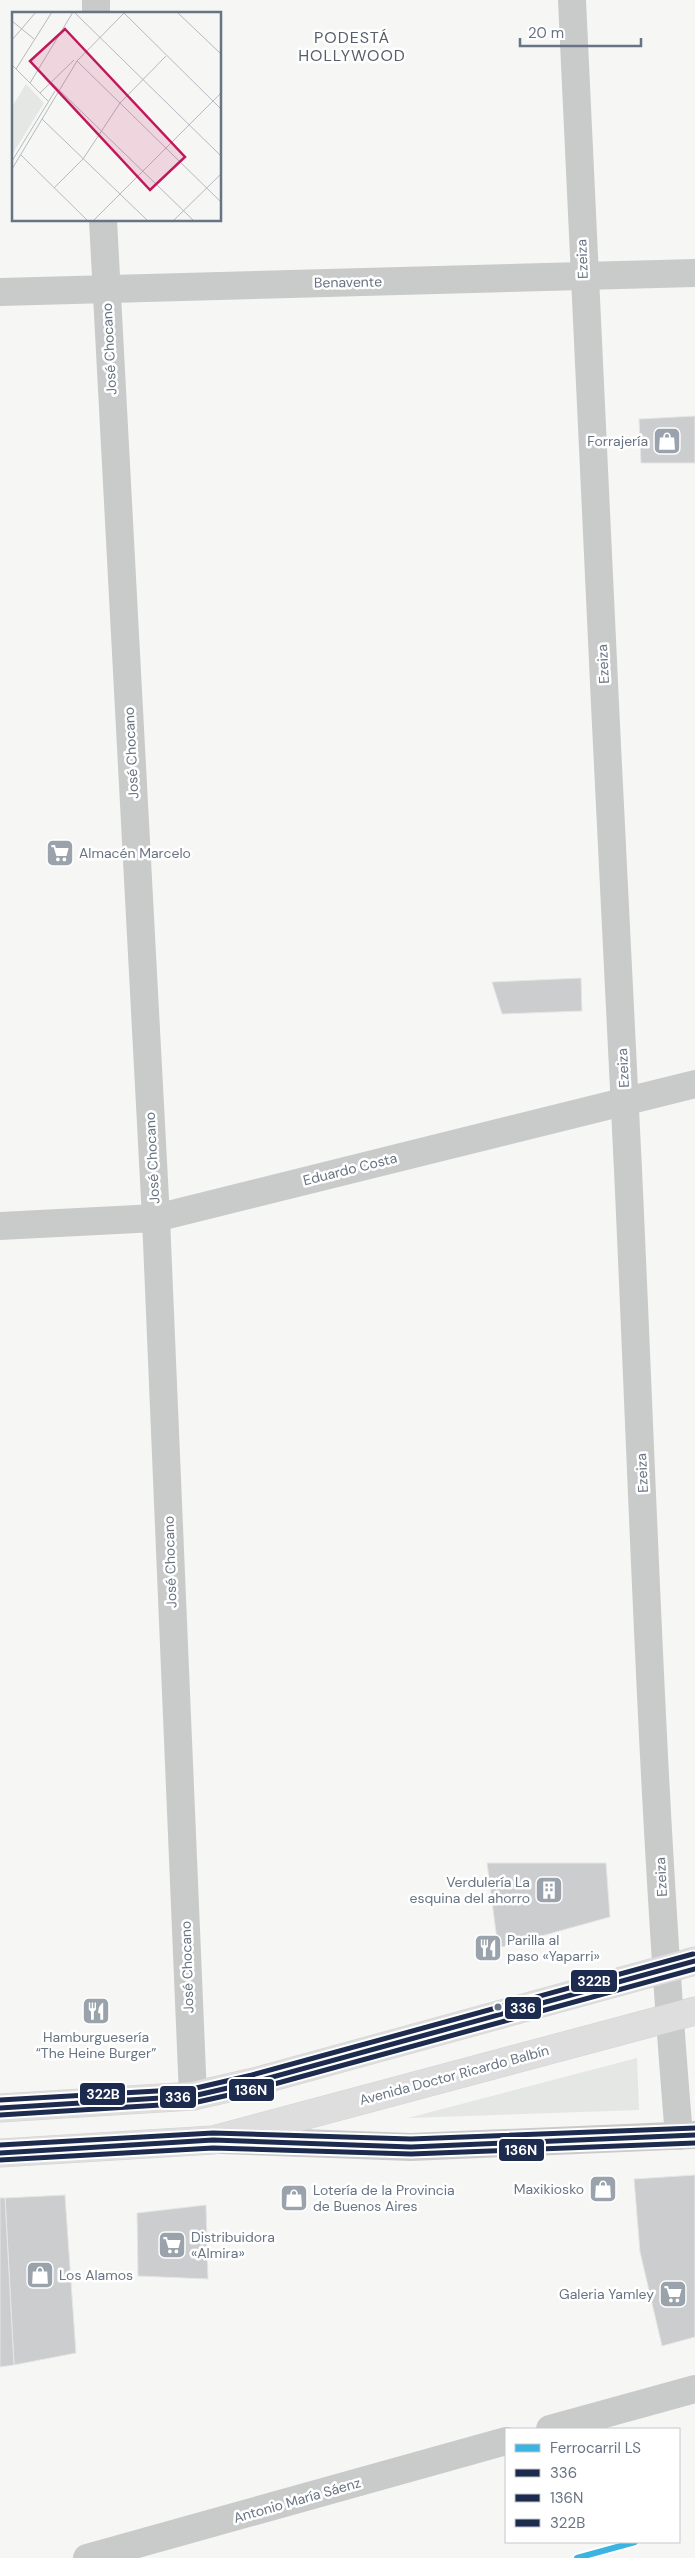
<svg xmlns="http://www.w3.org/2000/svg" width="695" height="2558" font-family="'DM Sans',sans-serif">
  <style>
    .green { fill: #e4e7e3 }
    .building { fill: #cccdce; stroke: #e6e6e4 }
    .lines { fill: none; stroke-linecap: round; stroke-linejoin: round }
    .major-casing { stroke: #d2d3d3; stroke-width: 29 }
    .minor { stroke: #c9caca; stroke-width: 28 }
    .major { stroke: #dededf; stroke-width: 28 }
    .bus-1-casing { stroke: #fff; stroke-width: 9 }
    .bus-2-casing { stroke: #fff; stroke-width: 9 }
    .bus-3-casing { stroke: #fff; stroke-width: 9 }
    .bus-1 { stroke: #1d2b4f; stroke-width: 5 }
    .bus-2 { stroke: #1d2b4f; stroke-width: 5 }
    .bus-3 { stroke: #1d2b4f; stroke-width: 5 }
    .rail-1-casing { stroke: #fff; stroke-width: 10 }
    .rail-1 { stroke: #3cb4e2; stroke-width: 6 }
    .bus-dot { fill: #687483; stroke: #fff; stroke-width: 2 }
    .labels { text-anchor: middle; stroke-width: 5; stroke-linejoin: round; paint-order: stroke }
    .street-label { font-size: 14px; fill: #687483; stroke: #fff }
    .poi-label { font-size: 14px; fill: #687483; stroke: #fff; text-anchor: start }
    .quarter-label { font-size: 16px; letter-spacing: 1px; fill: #565e69; stroke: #fff }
    .inset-road { fill: none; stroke: #b4bac0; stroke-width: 1 }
    .view { fill: #c2185b; fill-opacity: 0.15; stroke: #c2185b; stroke-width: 2.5 }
    .inset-edge { fill: none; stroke: #687483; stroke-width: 2.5 }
    .line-badge { stroke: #fff; stroke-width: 2 }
    .badge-label { font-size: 14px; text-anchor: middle; font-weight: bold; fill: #fff }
  </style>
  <rect width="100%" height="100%" fill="#f6f6f5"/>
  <path class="green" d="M637,2058L639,2110L408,2118Z"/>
  <g class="building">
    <path d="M695,416V463H641L639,419Z"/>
    <path d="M581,978L582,1011L502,1014L492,982Z"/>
    <path d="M487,1863H606L610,1917L498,1948Z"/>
    <path d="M695,2175V2337L662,2346L640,2252L634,2179Z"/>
    <path d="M65,2195L76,2353L14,2365L5,2198Z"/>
    <path d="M0,2198H5L14,2365L0,2367Z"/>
    <path d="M206,2205L208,2279L138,2276L137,2213Z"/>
  </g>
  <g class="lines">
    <g class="major-casing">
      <g id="major">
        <path d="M0,2108L193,2096L254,2082L695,1961"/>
        <path d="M0,2153L213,2140L695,2011"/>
      </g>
    </g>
    <g class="minor">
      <path d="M96,0V14"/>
      <path d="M572,0C587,390 610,780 628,1170C643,1492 652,1815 679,2136"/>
      <path d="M103,220L156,1218L193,2096"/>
      <path d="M0,292L695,273"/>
      <path d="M0,1226L156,1218L695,1084"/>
      <path d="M222,2140L411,2147L695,2135"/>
      <path d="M550,2429L695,2389"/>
      <path d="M87,2558L506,2441"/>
    </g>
    <use href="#major" class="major"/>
    <g class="bus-1-casing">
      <g id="bus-1">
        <path d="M0,2108L193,2096L254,2082L695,1961"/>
        <path d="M0,2153L213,2140L411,2147L695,2135"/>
      </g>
    </g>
    <g class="bus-2-casing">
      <g id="bus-2">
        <path d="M0,2115L193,2103L256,2089L695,1969"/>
        <path d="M0,2160L213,2148L411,2154L695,2143"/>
      </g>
    </g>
    <g class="bus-3-casing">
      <g id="bus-3">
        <path d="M0,2100L192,2089L252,2075L693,1954"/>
        <path d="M0,2145L213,2133L411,2139L695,2128"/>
      </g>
    </g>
    <use href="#bus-1" class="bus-1"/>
    <use href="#bus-2" class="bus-2"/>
    <use href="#bus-3" class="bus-3"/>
    <g class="rail-1-casing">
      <path id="rail-1" d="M577,2558L635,2542"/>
    </g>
    <use href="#rail-1" class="rail-1"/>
  </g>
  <defs>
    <g id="shop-square" transform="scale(1.4375)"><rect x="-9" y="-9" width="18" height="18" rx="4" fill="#9aa2ab" stroke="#fff"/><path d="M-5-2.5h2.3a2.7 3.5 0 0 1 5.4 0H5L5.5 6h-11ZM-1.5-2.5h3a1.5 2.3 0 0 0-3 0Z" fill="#fff"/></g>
    <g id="supermarket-square" transform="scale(1.4375)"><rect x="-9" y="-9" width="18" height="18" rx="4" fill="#9aa2ab" stroke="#fff"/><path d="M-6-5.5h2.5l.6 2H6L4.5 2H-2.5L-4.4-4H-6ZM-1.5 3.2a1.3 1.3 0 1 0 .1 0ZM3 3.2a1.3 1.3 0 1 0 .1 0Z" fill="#fff"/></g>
    <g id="building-square" transform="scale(1.4375)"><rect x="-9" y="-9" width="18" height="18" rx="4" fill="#9aa2ab" stroke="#fff"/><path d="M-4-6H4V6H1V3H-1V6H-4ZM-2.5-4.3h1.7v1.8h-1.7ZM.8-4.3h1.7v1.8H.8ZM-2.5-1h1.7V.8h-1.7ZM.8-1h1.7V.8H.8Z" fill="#fff"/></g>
    <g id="restaurant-square" transform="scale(1.4375)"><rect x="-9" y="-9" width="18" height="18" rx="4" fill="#9aa2ab" stroke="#fff"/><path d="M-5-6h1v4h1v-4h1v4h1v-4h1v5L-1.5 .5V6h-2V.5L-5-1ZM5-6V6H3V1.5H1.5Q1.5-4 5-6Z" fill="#fff"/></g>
  </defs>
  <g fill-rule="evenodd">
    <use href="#shop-square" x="667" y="441"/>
    <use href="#supermarket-square" x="60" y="853"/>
    <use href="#building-square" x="549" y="1890"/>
    <use href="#restaurant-square" x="488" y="1948"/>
    <use href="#restaurant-square" x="96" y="2011"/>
    <use href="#shop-square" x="603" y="2189"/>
    <use href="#shop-square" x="294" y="2198"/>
    <use href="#supermarket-square" x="172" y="2245"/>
    <use href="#shop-square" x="40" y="2275"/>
    <use href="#supermarket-square" x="673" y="2294"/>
  </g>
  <circle class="bus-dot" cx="498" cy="2007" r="4.5"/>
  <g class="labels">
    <g class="street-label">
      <text transform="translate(582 259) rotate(-92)" y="5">Ezeiza</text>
      <text transform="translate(348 282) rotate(-1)" y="5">Benavente</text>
      <text transform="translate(109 349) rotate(-93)" y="5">José Chocano</text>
      <text transform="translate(603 664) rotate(-93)" y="5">Ezeiza</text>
      <text transform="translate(131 753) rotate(-93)" y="5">José Chocano</text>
      <text transform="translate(623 1068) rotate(-93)" y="5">Ezeiza</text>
      <text transform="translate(152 1158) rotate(-93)" y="5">José Chocano</text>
      <text transform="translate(350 1169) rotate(-14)" y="5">Eduardo Costa</text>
      <text transform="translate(642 1473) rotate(-93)" y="5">Ezeiza</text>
      <text transform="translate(170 1562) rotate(-92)" y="5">José Chocano</text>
      <text transform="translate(661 1877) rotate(-93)" y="5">Ezeiza</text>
      <text transform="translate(187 1967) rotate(-92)" y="5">José Chocano</text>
      <text transform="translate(454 2075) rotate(-15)" y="5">Avenida Doctor Ricardo Balbín</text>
      <text transform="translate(297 2500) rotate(-16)" y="5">Antonio María Sáenz</text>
    </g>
    <g class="poi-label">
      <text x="648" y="446" text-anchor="end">Forrajería</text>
      <text x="79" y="858">Almacén Marcelo</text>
      <text x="530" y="1887" text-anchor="end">Verdulería La<tspan x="530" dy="16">esquina del ahorro</tspan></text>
      <text x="507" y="1945">Parilla al<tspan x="507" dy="16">paso «Yaparri»</tspan></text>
      <text x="96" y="2042" text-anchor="middle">Hamburguesería<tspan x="96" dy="16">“The Heine Burger”</tspan></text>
      <text x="584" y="2194" text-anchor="end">Maxikiosko</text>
      <text x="313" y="2195">Lotería de la Provincia<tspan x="313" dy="16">de Buenos Aires</tspan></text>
      <text x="191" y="2242">Distribuidora<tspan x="191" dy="16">«Almira»</tspan></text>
      <text x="59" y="2280">Los Alamos</text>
      <text x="654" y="2299" text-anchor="end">Galeria Yamley</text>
    </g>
    <g class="quarter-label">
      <text x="352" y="43">PODESTÁ<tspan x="352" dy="18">HOLLYWOOD</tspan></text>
    </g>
  </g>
  <g transform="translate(12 12)">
    <rect width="209" height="209" fill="#f6f6f5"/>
    <path d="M14,72L32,91L0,143V95Z" fill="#e4e7e3"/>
    <path class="inset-road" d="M62,0L209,144M111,0L209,97M165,0L209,42M0,9L22,27M0,28L24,0M65,49L209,190M0,53L37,90M4,57L40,0M39,70L181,208M18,71L61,0M28,81L62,48M30,107L135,208M9,143L75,208M0,149L43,79M0,157L65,49L113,0M42,176L71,147L108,91L154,44M82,208L209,81M162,208L209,162"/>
    <path class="view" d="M53,17L173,145L138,178L18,49Z"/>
    <rect width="209" height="209" class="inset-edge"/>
  </g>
  <g class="line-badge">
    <rect x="570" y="1969" width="48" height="24" rx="5" fill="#1d2b4f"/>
    <rect x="504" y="1996" width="38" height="24" rx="5" fill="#1d2b4f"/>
    <rect x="228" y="2078" width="47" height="24" rx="5" fill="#1d2b4f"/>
    <rect x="79" y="2082" width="47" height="24" rx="5" fill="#1d2b4f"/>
    <rect x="159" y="2085" width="38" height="24" rx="5" fill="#1d2b4f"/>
    <rect x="498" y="2138" width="47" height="24" rx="5" fill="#1d2b4f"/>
  </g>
  <g class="badge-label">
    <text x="594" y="1986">322B</text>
    <text x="523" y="2013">336</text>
    <text x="251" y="2095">136N</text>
    <text x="103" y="2099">322B</text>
    <text x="178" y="2102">336</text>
    <text x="521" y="2155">136N</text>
  </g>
  <rect x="505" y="2428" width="175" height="115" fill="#ffffff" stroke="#c3c7cd"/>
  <rect x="515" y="2444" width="25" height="8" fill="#3cb4e2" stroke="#c3c7cd"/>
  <text x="550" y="2453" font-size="15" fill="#687483">Ferrocarril LS</text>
  <rect x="515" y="2469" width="25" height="8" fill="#1d2b4f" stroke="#c3c7cd"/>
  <text x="550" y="2478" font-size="15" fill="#687483">336</text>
  <rect x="515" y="2494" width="25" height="8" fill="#1d2b4f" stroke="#c3c7cd"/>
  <text x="550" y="2503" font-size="15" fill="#687483">136N</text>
  <rect x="515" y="2519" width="25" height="8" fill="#1d2b4f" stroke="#c3c7cd"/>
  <text x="550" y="2528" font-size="15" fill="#687483">322B</text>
  <path d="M520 38v8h121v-8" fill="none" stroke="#687483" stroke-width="2.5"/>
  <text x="528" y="38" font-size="15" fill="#687483" stroke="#ffffff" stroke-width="4" paint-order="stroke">20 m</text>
</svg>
